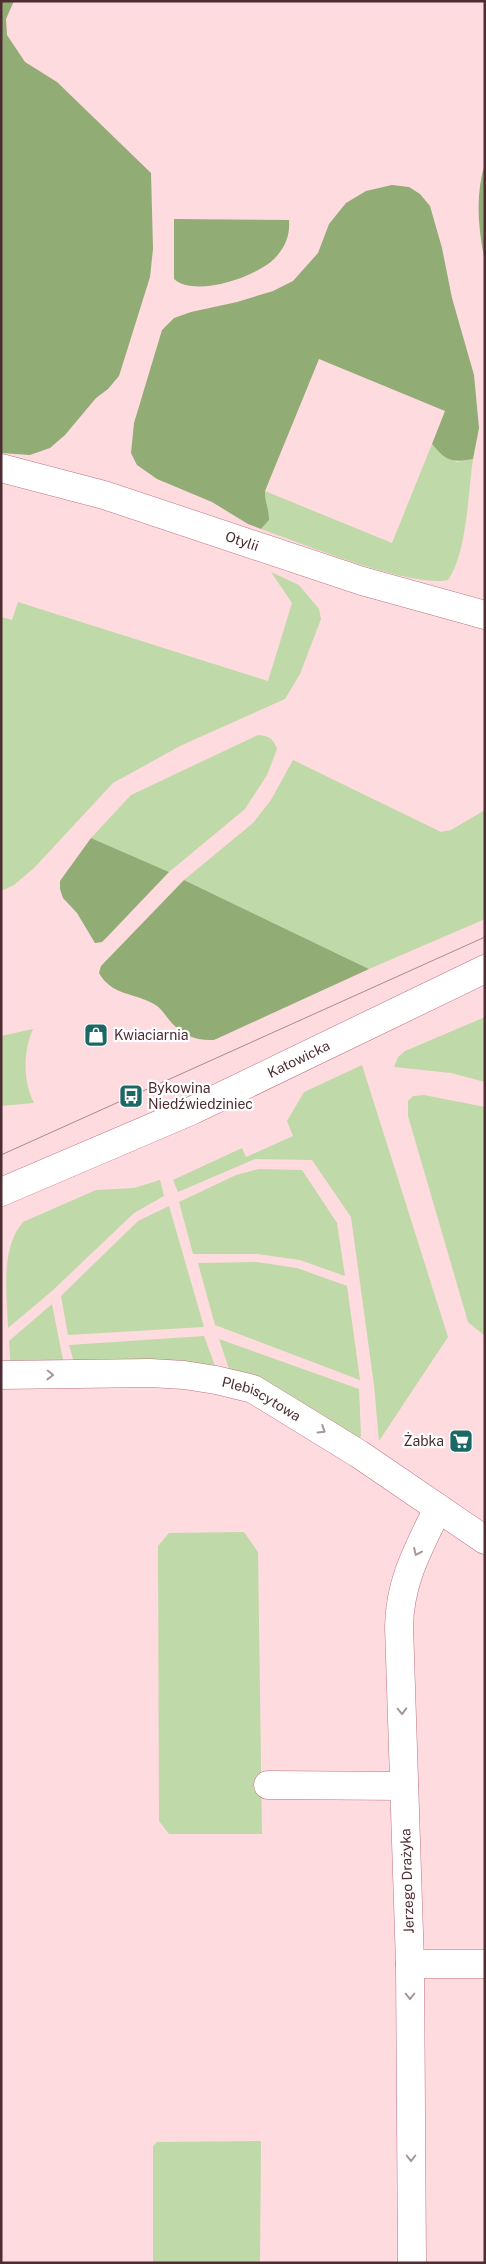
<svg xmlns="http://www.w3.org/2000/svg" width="486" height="2264" font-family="'Public Sans',sans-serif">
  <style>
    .green { fill: #c0d9a8 }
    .forest { fill: #91ac75 }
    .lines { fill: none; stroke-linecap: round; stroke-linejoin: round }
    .minor-casing { stroke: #bf7380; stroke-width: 29 }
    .minor { stroke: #fff; stroke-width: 28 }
    .tram { stroke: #ab8a8e; stroke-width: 1 }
    .oneway { stroke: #a69698 }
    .labels { text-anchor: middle; stroke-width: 4.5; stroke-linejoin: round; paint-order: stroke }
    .street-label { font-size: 14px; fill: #4d2d32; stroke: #fff }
    .poi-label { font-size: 14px; fill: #4d2d32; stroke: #fff; text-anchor: start }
  </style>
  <rect width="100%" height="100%" fill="#fddbdf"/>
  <g class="green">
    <path d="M432,444L439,452L457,462L473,459C468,493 467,553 448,580C410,588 301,543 261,529L269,520L265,491L392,543Z"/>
    <path d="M271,572L299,585L319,609L321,619L300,674L285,699L182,745L113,783L34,868L14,885L1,891V617L12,620L18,602L268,681L292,603Z"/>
    <path d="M258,735C269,736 273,738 277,749L267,775L245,809L169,872L91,838L131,795Z"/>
    <path d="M293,760L441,832L451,830L485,810V919L369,969L184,880L253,823L271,800Z"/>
    <path d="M485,1017V1082L451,1073L394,1067L398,1057L405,1051Z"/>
    <path d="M33,1029C23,1051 23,1081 34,1103L1,1106V1036Z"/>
    <path d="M362,1065L448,1337L379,1441L374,1385L351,1217L312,1160L255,1159L178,1192L173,1180L242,1148L246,1157L293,1136L287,1121L304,1092Z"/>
    <path d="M424,1095L485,1107V1336L468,1322L408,1116V1101L413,1096Z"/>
    <path d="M259,1169L302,1170L337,1223L345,1276L300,1260L257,1254H193L179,1202L236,1175Z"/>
    <path d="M160,1180L164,1196L134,1213L52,1291L8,1328C7,1294 0,1249 23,1222L96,1190L134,1188Z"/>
    <path d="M169,1206L204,1327L68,1335L61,1296L138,1221Z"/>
    <path d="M256,1262L297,1268L347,1286L360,1380L215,1325L198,1263Z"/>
    <path d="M52,1304L65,1370H11L9,1341Z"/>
    <path d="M204,1336L218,1374L76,1369L69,1345Z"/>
    <path d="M219,1339L359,1389L361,1436L356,1443L232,1378Z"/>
    <path d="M244,1532L258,1552L262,1834H169L159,1821L158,1546L169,1533Z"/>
    <path d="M261,2141L260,2263H153V2146L157,2142Z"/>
  </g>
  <g class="forest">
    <path d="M1,1H14L6,19L7,35L25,62L57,82L151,173L153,249L150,277L119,376L108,389L96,398L65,435L50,448L30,455L1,453Z"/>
    <path d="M485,163V262C478,228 475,196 485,163Z"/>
    <path d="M392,185L409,187L420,194L430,206L442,248L452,298L474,375L479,428L473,459C452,463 446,461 432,444L445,411L319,359L265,491C265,502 269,509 269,520L261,529L248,524L212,502L157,479L137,465L131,453L134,423L162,330L174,318L191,312L237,302L273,291L293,281L318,253L329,224L346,203L366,191Z"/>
    <path d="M174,219L289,220C290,235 286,246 275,258C257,277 195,298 174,279Z"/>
    <path d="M91,838L169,872L108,936L102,942L95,943L77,913L63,898L60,889V881Z"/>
    <path d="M184,880L369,969L214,1040C196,1041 182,1035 170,1021C165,1015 161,1008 154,1004C133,992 112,996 99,973L101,966Z"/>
  </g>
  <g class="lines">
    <g class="minor-casing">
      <g id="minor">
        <path id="s1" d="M1,468L104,495L362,581L485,615"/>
        <path id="s2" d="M1,1192L193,1110L485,969"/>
        <path id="s3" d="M1,1375L150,1373L184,1375L216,1380L253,1389L359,1454L485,1540"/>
        <path d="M268,1785L404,1786"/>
        <path d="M410,1964H485"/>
        <path d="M412,2263L410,1964L399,1626C400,1580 419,1548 438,1508"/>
      </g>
    </g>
    <use href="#minor" class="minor"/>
    <path class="tram" d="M1,1155L485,937"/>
  </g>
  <defs><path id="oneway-chevron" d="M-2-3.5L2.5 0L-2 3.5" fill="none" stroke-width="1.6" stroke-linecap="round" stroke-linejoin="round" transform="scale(1.25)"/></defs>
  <g class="oneway">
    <use href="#oneway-chevron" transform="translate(50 1375) rotate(1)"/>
    <use href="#oneway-chevron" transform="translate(322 1430) rotate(32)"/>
    <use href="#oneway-chevron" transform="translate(417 1552) rotate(115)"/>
    <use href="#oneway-chevron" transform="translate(402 1711) rotate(88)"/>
    <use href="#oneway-chevron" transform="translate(410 1996) rotate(90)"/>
    <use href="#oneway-chevron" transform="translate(411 2158) rotate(90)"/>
  </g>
  <defs>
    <g id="shop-square" transform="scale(1.25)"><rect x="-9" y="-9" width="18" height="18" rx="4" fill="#1c6864" stroke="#fff"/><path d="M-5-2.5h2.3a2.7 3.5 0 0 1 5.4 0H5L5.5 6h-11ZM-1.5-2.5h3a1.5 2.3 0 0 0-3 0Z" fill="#fff"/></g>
    <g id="bus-square" transform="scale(1.25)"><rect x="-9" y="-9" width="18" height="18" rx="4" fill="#1c6864" stroke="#fff"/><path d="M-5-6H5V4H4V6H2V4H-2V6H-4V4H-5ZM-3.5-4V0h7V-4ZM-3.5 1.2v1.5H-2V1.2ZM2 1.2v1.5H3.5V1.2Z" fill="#fff"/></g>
    <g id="supermarket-square" transform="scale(1.25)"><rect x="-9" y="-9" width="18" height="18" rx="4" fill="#1c6864" stroke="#fff"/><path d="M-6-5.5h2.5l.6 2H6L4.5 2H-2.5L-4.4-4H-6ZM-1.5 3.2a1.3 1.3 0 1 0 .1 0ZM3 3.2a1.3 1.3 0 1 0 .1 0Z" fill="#fff"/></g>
  </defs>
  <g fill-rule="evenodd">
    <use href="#shop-square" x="96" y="1035"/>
    <use href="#bus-square" x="131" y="1096"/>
    <use href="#supermarket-square" x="461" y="1441"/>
  </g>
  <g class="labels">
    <g class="street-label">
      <text dy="5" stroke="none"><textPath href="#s1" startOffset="252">Otylii</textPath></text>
      <text dy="5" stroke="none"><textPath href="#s2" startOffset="326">Katowicka</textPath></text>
      <text dy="5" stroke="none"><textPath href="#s3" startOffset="265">Plebiscytowa</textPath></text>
      <text transform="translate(407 1881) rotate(-92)" y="5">Jerzego Drażyka</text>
    </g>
    <g class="poi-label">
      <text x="114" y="1040">Kwiaciarnia</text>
      <text x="148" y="1093">Bykowina<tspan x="148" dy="16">Niedźwiedziniec</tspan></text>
      <text x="444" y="1446" text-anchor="end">Żabka</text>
    </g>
  </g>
  <rect width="486" height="2264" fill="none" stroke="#4d2d32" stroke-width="5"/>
</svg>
